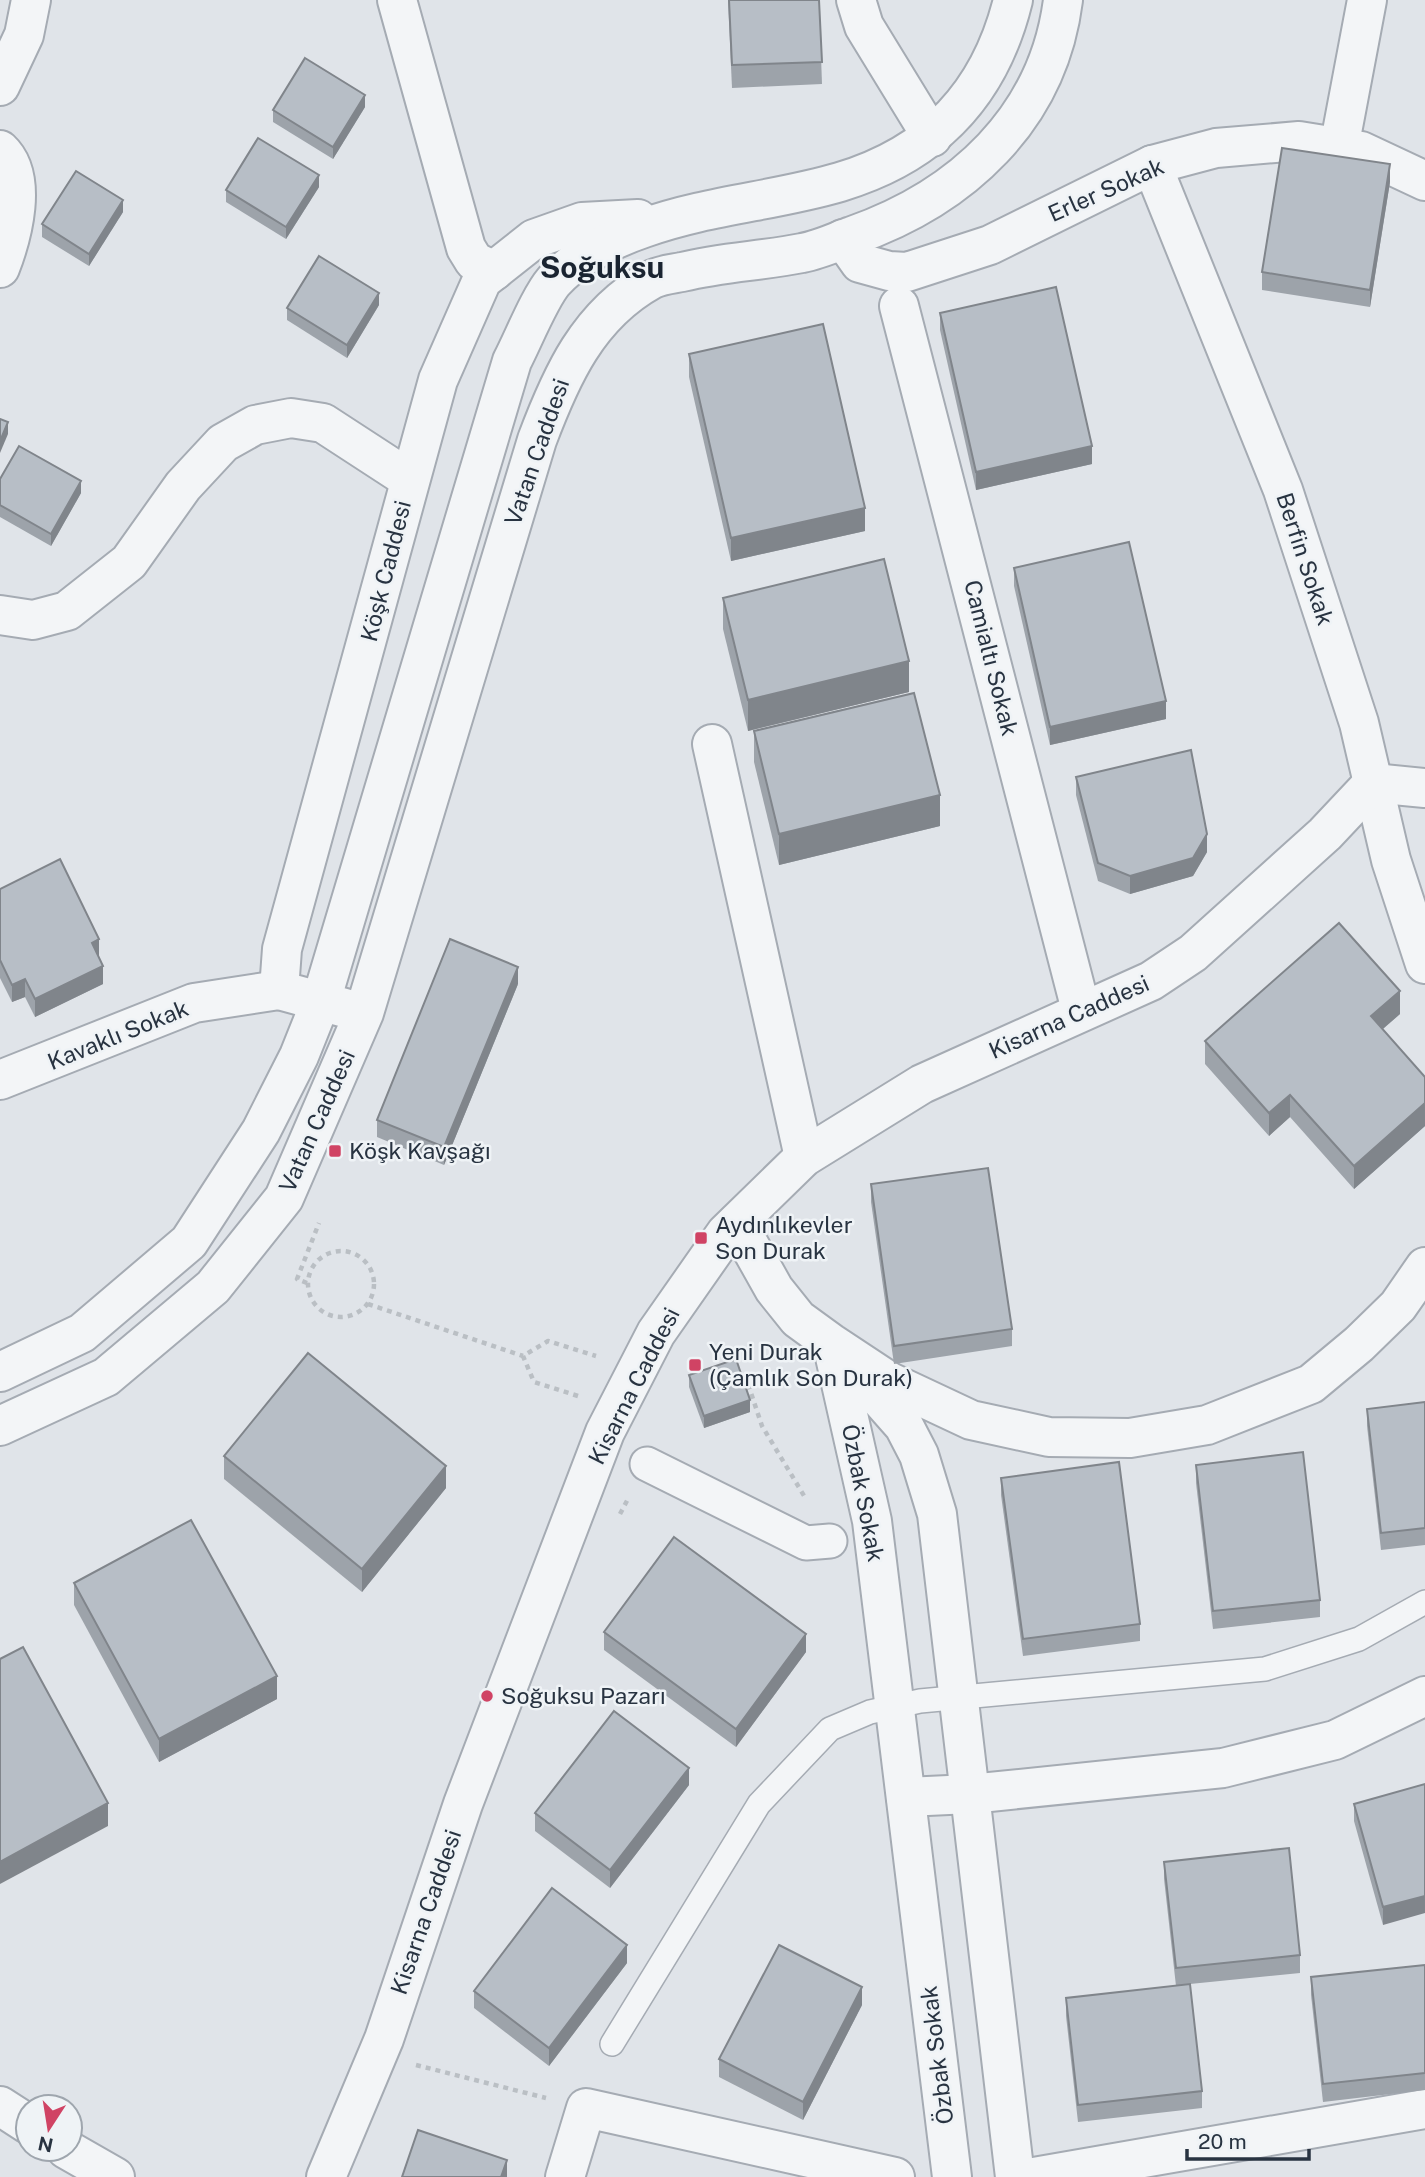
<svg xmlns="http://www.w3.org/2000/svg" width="1425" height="2177" font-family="'Public Sans',sans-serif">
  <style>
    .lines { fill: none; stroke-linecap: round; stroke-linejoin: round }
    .service-casing { stroke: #a5abb3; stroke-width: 26 }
    .pedestrian-casing { stroke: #a5abb3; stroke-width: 37 }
    .minor-casing { stroke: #a5abb3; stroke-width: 42 }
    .tertiary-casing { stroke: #a5abb3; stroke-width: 42 }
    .path { stroke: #babfc4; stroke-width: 4.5; stroke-dasharray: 5 5; stroke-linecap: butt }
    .service { stroke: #f3f5f7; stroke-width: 23 }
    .pedestrian { stroke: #f3f5f7; stroke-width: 33 }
    .minor { stroke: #f3f5f7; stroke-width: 38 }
    .tertiary { stroke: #f3f5f7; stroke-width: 38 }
    .wall { fill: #9da3aa }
    .shaded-wall { fill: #80858b }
    .building { fill: #b7bec6; stroke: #80858b; stroke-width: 2 }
    .poi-dot { fill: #d04364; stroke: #eff3f6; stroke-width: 2.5 }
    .labels { text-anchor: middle; stroke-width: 5; stroke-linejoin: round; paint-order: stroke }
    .street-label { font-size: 23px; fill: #283341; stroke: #eff3f6 }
    .poi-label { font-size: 23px; fill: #283341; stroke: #eff3f6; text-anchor: start }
    .district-label { font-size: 30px; font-weight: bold; fill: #1a2431; stroke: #eff3f6 }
  </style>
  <rect width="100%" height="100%" fill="#e0e4e9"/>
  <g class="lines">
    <g class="service-casing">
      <path id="service" d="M612,2044L759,1804L830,1729L870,1712L920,1701L1265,1669L1359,1639L1425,1602"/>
    </g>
    <g class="pedestrian-casing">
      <path id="pedestrian" d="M647,1464L806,1543L830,1541"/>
    </g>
    <g class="minor-casing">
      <g id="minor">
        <path d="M397,0L466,248L474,261L494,271"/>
        <path d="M856,0L864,26L932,137"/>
        <path d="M0,86L24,35L31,0"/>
        <path d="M1339,148L1367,0"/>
        <path d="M1152,165L1283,490L1359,723L1391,860L1425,964"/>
        <path d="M843,239L860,263L889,271L907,272L990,245L1152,165L1216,148L1299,141L1361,151L1425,181"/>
        <path d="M899,306L1081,1010"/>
        <path d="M712,744L804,1157"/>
        <path d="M1373,783L1425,788"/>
        <path d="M0,1080L194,1003L279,990"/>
        <path d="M833,1348L872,1521L952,2177"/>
        <path d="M844,1358L904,1426L919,1455L937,1514L1015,2177"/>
        <path d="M906,1797L970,1794L1223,1768L1335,1740L1425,1696"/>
        <path d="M0,2106L28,2124"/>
        <path d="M66,2149L115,2177"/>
        <path d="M565,2177L586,2108L895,2177"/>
        <path d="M1034,2177L1425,2109"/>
      </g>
    </g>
    <g class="tertiary-casing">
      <g id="tertiary">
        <path d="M0,150C29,177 12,237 0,268"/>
        <path d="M0,615L33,620L67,611L129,562L183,486L223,443L255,425L291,418L323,423L409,479"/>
        <path d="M345,1008L279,990L282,949L438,380L482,280L534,239L582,222L638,219"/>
        <path d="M737,1223L774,1289L798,1319L831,1343L890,1382L971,1420L1049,1437L1130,1438L1207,1425L1311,1384L1359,1344L1398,1306L1425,1267"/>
        <path d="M0,1372L82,1333L189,1242L261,1131L299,1056L321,1001L512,361C523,340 540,297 554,281C578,255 612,239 644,228C708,205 776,201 840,182C933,154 990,94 1013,0"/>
        <path d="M0,1426L106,1377L213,1287L284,1198L364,1013L537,440C561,376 588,315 651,280C660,275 672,274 682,272C722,262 762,261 802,253C819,250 836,242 852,236C961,198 1048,119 1063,0"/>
        <path d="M326,2177L384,2039L463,1804L605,1432L656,1333L726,1233L804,1157L922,1084L1151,981L1193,953L1325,834L1373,783"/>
      </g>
    </g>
    <g class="path">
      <circle cx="341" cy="1284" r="33"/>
      <path d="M307,1283L297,1279L319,1223"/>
      <path d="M368,1304L523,1356"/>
      <path d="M745,1375L762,1426L806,1499"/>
      <path d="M578,1396L534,1382L523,1356L548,1341L596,1356"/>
      <path d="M620,1514L629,1497"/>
      <path d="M416,2065L546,2098"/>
    </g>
    <use href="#service" class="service"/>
    <use href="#pedestrian" class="pedestrian"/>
    <use href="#minor" class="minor"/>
    <use href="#tertiary" class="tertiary"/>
  </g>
  <g class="wall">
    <path d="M728,0H819L822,84L732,88Z"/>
    <path d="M365,107L333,159L273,122V110Z"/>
    <path d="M1390,182L1370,307L1262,290V272Z"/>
    <path d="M319,187L286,239L226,202V190Z"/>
    <path d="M123,212L89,266L42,237V224Z"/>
    <path d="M379,305L347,358L287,320V308Z"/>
    <path d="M940,313L1092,464L976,490L940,330Z"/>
    <path d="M689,354L865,531L731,561L689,377Z"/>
    <path d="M0,479L81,493L51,546L0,517Z"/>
    <path d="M1014,568L1166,719L1050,745L1014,586Z"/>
    <path d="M723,598L909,692L748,731L723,629Z"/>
    <path d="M754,731L940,826L779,865L754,762Z"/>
    <path d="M1076,777L1207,852L1193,876L1130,894L1098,881L1076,795Z"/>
    <path d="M0,889L99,957L103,984L35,1017L25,997L12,1002L0,978Z"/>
    <path d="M518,984L444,1165L377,1137V1120Z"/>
    <path d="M1400,1014L1383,1029L1425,1077V1126L1354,1189L1290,1117L1269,1136L1205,1064V1041Z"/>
    <path d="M871,1184L1012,1329V1346L894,1364L871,1202Z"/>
    <path d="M689,1375L750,1412L704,1428L689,1387Z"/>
    <path d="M1425,1402V1545L1381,1550L1367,1426V1409Z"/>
    <path d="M224,1456L446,1488L362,1592L224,1479Z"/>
    <path d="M1196,1465L1320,1600V1617L1213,1629L1196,1483Z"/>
    <path d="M1001,1478L1140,1624V1641L1023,1656L1001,1495Z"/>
    <path d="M74,1583L277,1699L159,1762L74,1605Z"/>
    <path d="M604,1632L806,1652L736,1747L604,1650Z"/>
    <path d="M1425,1784L1383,1925L1354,1821V1804Z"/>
    <path d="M689,1785L610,1888L535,1831V1813Z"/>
    <path d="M1164,1862L1300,1955V1973L1190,1984L1202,2091V2108L1078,2122L1066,2016V1998L1176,1986L1164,1879Z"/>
    <path d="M627,1963L549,2066L474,2008V1991Z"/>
    <path d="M1425,1965V2090L1323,2102L1311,1995V1977Z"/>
    <path d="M862,2005L803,2120L719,2077V2059Z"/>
  </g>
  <g class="shaded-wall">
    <path d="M365,95V107L333,159V147Z"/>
    <path d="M1390,164V182L1370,307V290Z"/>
    <path d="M319,175V187L286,239V227Z"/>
    <path d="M123,200V212L89,266V254Z"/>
    <path d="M379,293V305L347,358V345Z"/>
    <path d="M8,422V434L0,453V441Z"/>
    <path d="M1092,446V464L976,490V472Z"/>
    <path d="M81,481V493L51,546V534Z"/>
    <path d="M865,508V531L731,561V538Z"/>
    <path d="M909,661V692L748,731V700Z"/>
    <path d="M1166,701V719L1050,745V727Z"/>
    <path d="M940,795V826L779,865V834Z"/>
    <path d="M1207,834V852L1193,876L1130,894V876Z"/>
    <path d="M99,939V957L92,943Z"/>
    <path d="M103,966V984L35,1017V999Z"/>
    <path d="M518,967V984L444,1165V1147Z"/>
    <path d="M25,979V997L12,1002V985Z"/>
    <path d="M1400,991V1014L1371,1039V1016Z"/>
    <path d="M1290,1095V1117L1269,1136V1113Z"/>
    <path d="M1425,1103V1126L1354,1189V1166Z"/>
    <path d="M750,1400V1412L704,1428V1416Z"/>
    <path d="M446,1466V1488L362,1592V1569Z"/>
    <path d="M806,1634V1652L736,1747V1729Z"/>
    <path d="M277,1676V1699L159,1762V1739Z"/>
    <path d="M689,1768V1785L610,1888V1870Z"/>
    <path d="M108,1803V1826L0,1884V1862Z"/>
    <path d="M1425,1896V1913L1383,1925V1907Z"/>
    <path d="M627,1945V1963L549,2066V2048Z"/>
    <path d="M862,1987V2005L803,2120V2102Z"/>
    <path d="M507,2160V2177H501Z"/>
  </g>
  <g class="building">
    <path d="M729,0H819L822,62L732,65Z"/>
    <path d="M305,58L365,95L333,147L273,110Z"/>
    <path d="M258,138L319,175L286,227L226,190Z"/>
    <path d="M1282,148L1390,164L1370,290L1262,272Z"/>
    <path d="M76,171L123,200L89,254L42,224Z"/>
    <path d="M319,256L379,293L347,345L287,308Z"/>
    <path d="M1056,287L1092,446L976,472L940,313Z"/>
    <path d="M823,324L865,508L731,538L689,354Z"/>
    <path d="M0,419L8,422L0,441Z"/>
    <path d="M19,446L81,481L51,534L0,505V479Z"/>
    <path d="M1129,542L1166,701L1050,727L1014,568Z"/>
    <path d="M884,559L909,661L748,700L723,598Z"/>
    <path d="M914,693L940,795L779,834L754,731Z"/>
    <path d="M1191,750L1207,834L1193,858L1130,876L1098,863L1076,777Z"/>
    <path d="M60,859L99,939L92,943L103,966L35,999L25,979L12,985L0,960V889Z"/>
    <path d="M1339,923L1400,991L1371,1016L1425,1077V1103L1354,1166L1290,1095L1269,1113L1205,1041Z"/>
    <path d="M450,939L518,967L444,1147L377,1120Z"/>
    <path d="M988,1168L1012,1329L894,1346L871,1184Z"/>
    <path d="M308,1353L446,1466L362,1569L224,1456Z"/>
    <path d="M736,1359L750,1400L704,1416L689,1375Z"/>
    <path d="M1425,1402V1528L1381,1533L1367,1409Z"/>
    <path d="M1303,1452L1320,1600L1213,1611L1196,1465Z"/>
    <path d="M1119,1462L1140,1624L1023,1639L1001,1478Z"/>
    <path d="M191,1520L277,1676L159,1739L74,1583Z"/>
    <path d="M674,1537L806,1634L736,1729L604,1632Z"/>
    <path d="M23,1647L108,1803L0,1862V1659Z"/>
    <path d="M614,1711L689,1768L610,1870L535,1813Z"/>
    <path d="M1425,1784V1896L1383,1907L1354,1804Z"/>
    <path d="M1289,1848L1300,1955L1176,1968L1164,1862Z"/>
    <path d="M552,1888L627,1945L549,2048L474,1991Z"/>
    <path d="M779,1945L862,1987L803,2102L719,2059Z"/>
    <path d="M1425,1965V2073L1323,2084L1311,1977Z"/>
    <path d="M1190,1984L1202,2091L1078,2105L1066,1998Z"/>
    <path d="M418,2130L507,2160L501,2177H402Z"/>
  </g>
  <g class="poi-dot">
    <rect x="328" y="1144" width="14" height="14" rx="3.5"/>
    <rect x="694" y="1231" width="14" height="14" rx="3.5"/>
    <rect x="688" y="1358" width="14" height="14" rx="3.5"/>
    <circle cx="487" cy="1696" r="7"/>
  </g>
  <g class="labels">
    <g class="street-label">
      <text transform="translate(1106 190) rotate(-24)" y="8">Erler Sokak</text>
      <text transform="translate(537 452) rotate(-71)" y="8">Vatan Caddesi</text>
      <text transform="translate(1305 559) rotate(72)" y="8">Berfin Sokak</text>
      <text transform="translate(386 571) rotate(-76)" y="8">Köşk Caddesi</text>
      <text transform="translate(991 658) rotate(76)" y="8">Camialtı Sokak</text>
      <text transform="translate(1069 1017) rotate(-24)" y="8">Kisarna Caddesi</text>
      <text transform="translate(118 1035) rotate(-22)" y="8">Kavaklı Sokak</text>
      <text transform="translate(317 1121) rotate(-66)" y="8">Vatan Caddesi</text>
      <text transform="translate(634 1386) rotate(-63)" y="8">Kisarna Caddesi</text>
      <text transform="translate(863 1493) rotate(79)" y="8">Özbak Sokak</text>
      <text transform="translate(426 1912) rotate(-71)" y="8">Kisarna Caddesi</text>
      <text transform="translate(937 2055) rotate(-97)" y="8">Özbak Sokak</text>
    </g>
    <g class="poi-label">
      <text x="349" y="1159">Köşk Kavşağı</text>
      <text x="715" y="1233">Aydınlıkevler<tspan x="715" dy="26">Son Durak</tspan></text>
      <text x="709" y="1360">Yeni Durak<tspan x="709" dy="26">(Çamlık Son Durak)</tspan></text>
      <text x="501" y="1704">Soğuksu Pazarı</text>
    </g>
    <g class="district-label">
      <text x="602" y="278">Soğuksu</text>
    </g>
  </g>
  <g transform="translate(49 2128) rotate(192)"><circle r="33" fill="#eff3f6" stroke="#9fa6ae" stroke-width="2"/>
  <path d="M0-5L12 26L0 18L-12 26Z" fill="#d04364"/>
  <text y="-10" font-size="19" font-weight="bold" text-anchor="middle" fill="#283341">N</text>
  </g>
  <path d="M1187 2149v10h122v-10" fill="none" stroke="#283341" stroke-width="3.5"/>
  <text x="1198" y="2149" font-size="21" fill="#283341" stroke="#eff3f6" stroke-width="5" paint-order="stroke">20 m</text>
</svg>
